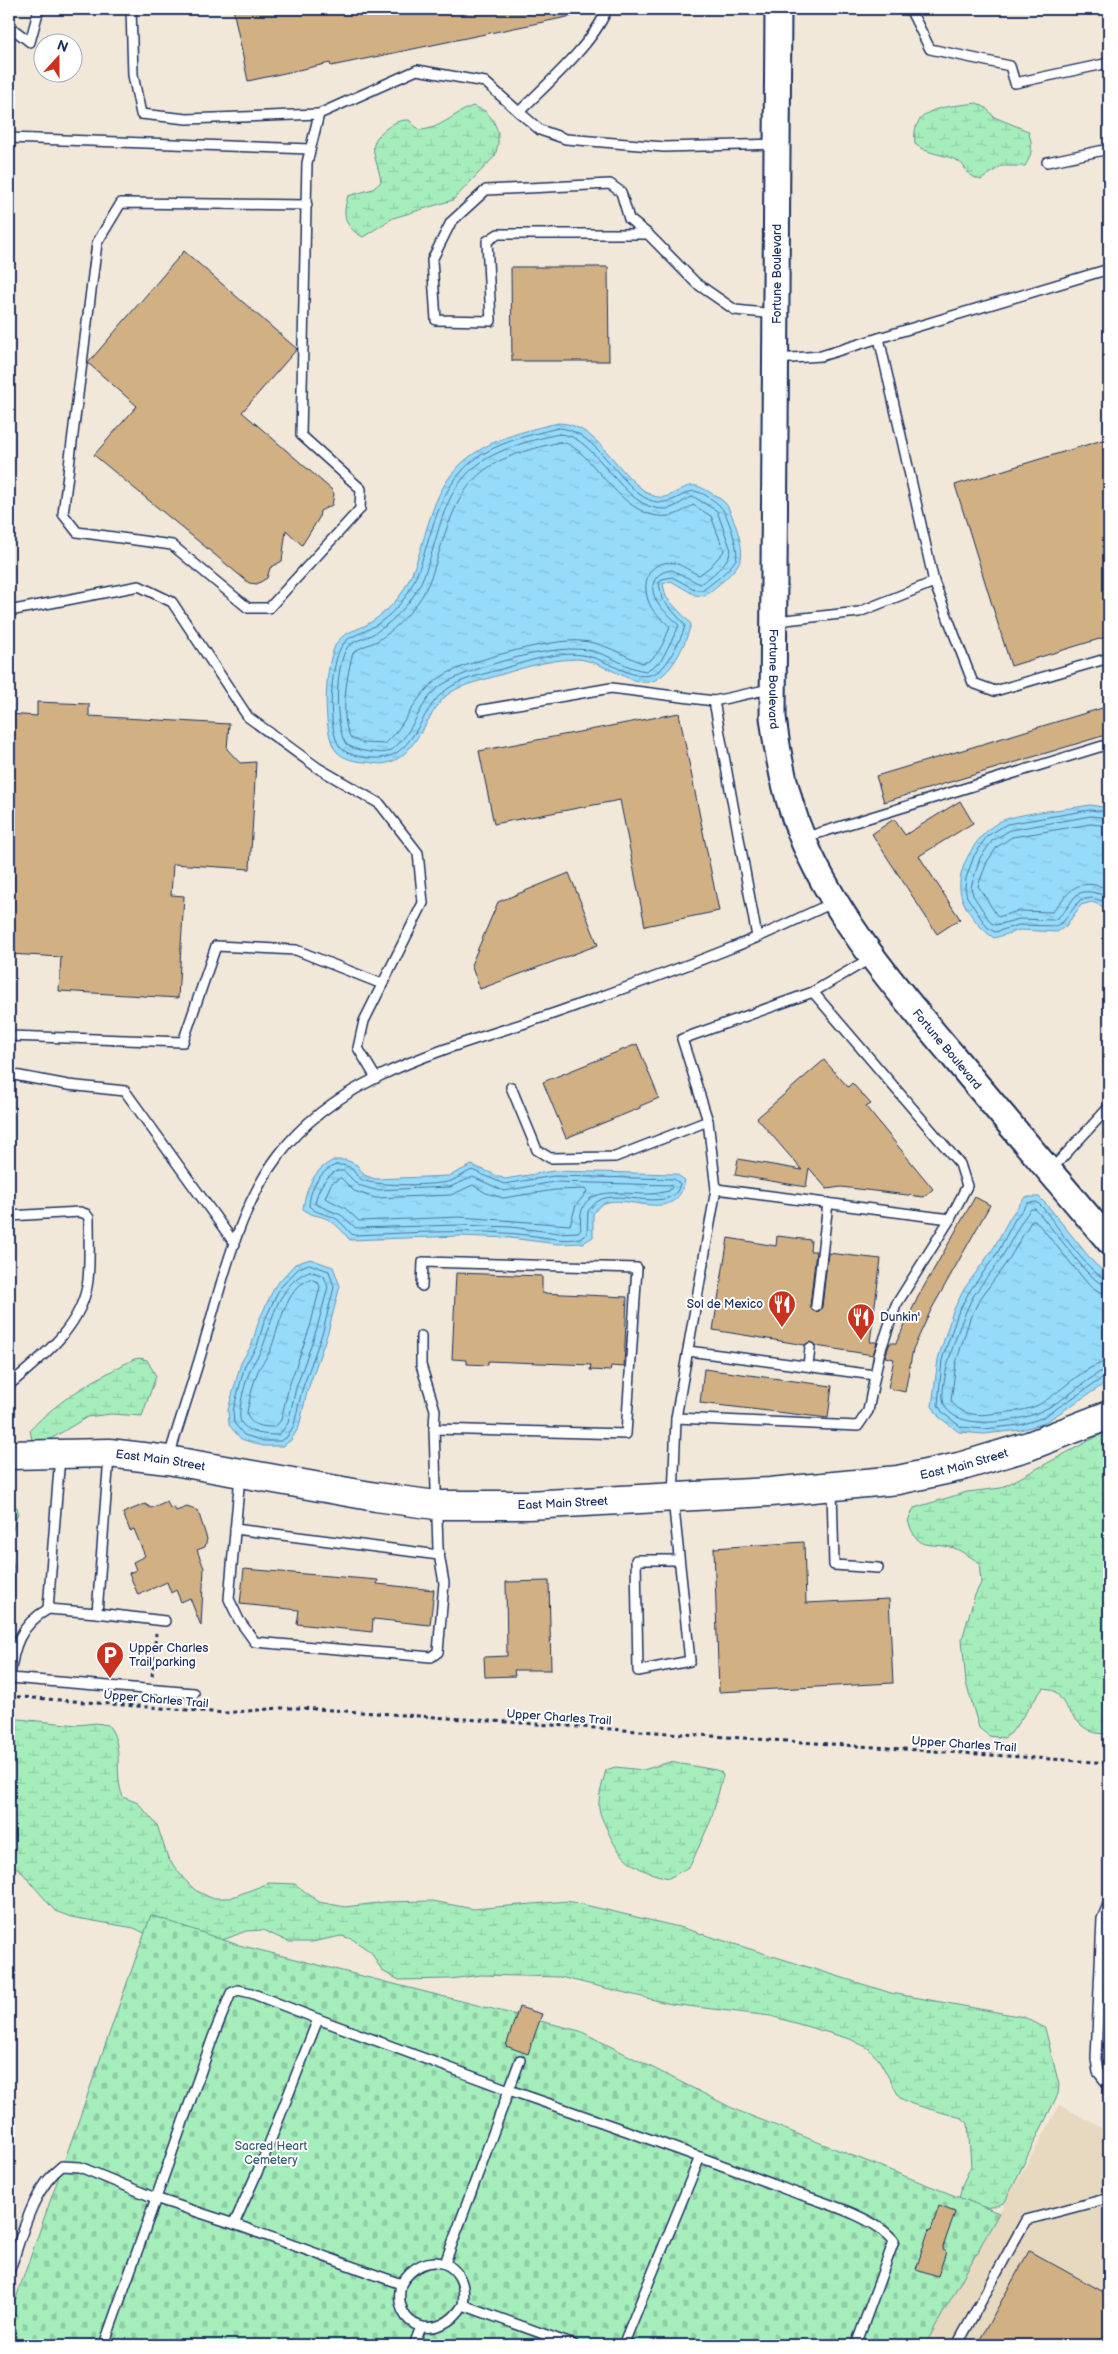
<svg xmlns="http://www.w3.org/2000/svg" width="1118" height="2354" font-family="'Balsamiq Sans',sans-serif">
  <style>
    .built { fill: #e7d8c0 }
    .wetland { fill: url(#wetland-marsh); stroke: #608e8d }
    .cemetery { fill: url(#cemetery-stones); stroke: #608e8d }
    .water { fill: url(#water-ripples); stroke: #6596bb }
    .lines { fill: none; stroke-linecap: round; stroke-linejoin: round }
    .shore { stroke: #4c749c; stroke-width: 1 }
    .building { fill: #d1b184; stroke: #1b2f5e }
    .lane-casing { stroke: #1b2f5e; stroke-width: 12 }
    .secondary-casing { stroke: #1b2f5e; stroke-width: 29 }
    .primary-casing { stroke: #1b2f5e; stroke-width: 31 }
    .path { stroke: #1b2f5e; stroke-width: 3; stroke-dasharray: 4 4; stroke-linecap: butt }
    .lane { stroke: #fff; stroke-width: 9 }
    .secondary { stroke: #fff; stroke-width: 25 }
    .primary { stroke: #fff; stroke-width: 28 }
    .labels { text-anchor: middle; stroke-width: 4; stroke-linejoin: round; paint-order: stroke }
    .street-label { font-size: 12px; fill: #1b2f5e; stroke: #fff }
    .poi-label { font-size: 12px; fill: #1b2f5e; stroke: #fff; text-anchor: start }
    .park-label { font-size: 12px; fill: #3e5f76; stroke: #fff }
  </style>
  <defs>
    <pattern id="wetland-marsh" width="20" height="14" patternUnits="userSpaceOnUse" patternTransform="scale(1.25)"><rect width="20" height="14" fill="#a5eebc"/><path d="M1 5h8M5 5V1M11 12h8M15 12V8" fill="none" stroke="#8dcca4"/></pattern>
    <pattern id="cemetery-stones" width="16" height="16" patternUnits="userSpaceOnUse" patternTransform="scale(1.25)"><rect width="16" height="16" fill="#a5eebc"/><path d="M2 7V4a2 2 0 0 1 4 0v3zM10 15v-3a2 2 0 0 1 4 0v3z" fill="#8dcca4"/></pattern>
    <pattern id="water-ripples" width="26" height="14" patternUnits="userSpaceOnUse" patternTransform="scale(1.25)"><rect width="26" height="14" fill="#96dbf9"/><path d="M2 4q2-2 4 0t4 0M15 11q2-2 4 0t4 0" fill="none" stroke="#81bcd8"/></pattern>
  </defs>
  <rect width="100%" height="100%" fill="#f1e8da"/>
  <filter id="ink" filterUnits="userSpaceOnUse"><feTurbulence type="fractalNoise" baseFrequency=".02" numOctaves="2"/><feDisplacementMap in="SourceGraphic" scale="10" xChannelSelector="R" yChannelSelector="G"/><feConvolveMatrix kernelMatrix="1 2 1 2 8 2 1 2 1" color-interpolation-filters="sRGB"/></filter>
  <g filter="url(#ink)">
    <path class="built" d="M1060,2105L1109,2132V2345H925Z"/>
    <g class="wetland">
      <path d="M977,103L986,108L994,117L1028,131C1033,145 1033,153 1025,166H1001L981,180C963,174 968,167 958,161C943,153 928,155 915,144C910,105 948,107 977,103Z"/>
      <path d="M473,106L485,111L493,120L498,132V144L495,156L453,200L393,218L363,237C344,227 342,215 348,196L373,189L381,182C378,158 363,145 387,128C395,122 399,120 409,120L419,130C439,130 454,113 473,106Z"/>
      <path d="M140,1358L147,1360L156,1376L142,1416L111,1414L87,1417L44,1443L32,1440L30,1430C60,1398 96,1379 134,1359Z"/>
      <path d="M1109,1430V1733C1082,1738 1070,1711 1056,1692L1050,1689L1043,1688L1011,1733L1004,1738L989,1736L979,1728L966,1683L962,1639L975,1595L981,1583L979,1562C971,1558 962,1551 954,1548C928,1541 919,1553 908,1521L914,1508L967,1492L1001,1488Z"/>
      <path d="M12,1506L17,1507L18,1512L9,1543L14,1569V1619L9,1645V1509Z"/>
      <path d="M19,1719L77,1725L96,1723L108,1725C125,1746 113,1773 123,1797L138,1803L157,1825L168,1858L183,1878L195,1890L211,1898H230L269,1883L295,1884L319,1902L345,1907L386,1902L433,1901L473,1909L568,1901L683,1928L891,1993L1024,2017L1045,2028L1059,2085L1058,2094L1005,2202C989,2211 974,2208 959,2199L962,2185L971,2166L968,2123L962,2118L912,2104L900,2098L879,2060L868,2048L850,2039L771,2016L671,2004L560,1977L481,1975L450,1979L399,1980L382,1971L371,1952L352,1939L341,1936L312,1942H289L263,1930L246,1931L192,1952L182,1951L134,1928L71,1917L55,1911L21,1871L9,1862V1722Z"/>
      <path d="M670,1762L716,1770L721,1772L723,1776L711,1820L690,1866L669,1878C635,1871 619,1859 606,1827C603,1821 600,1815 599,1808C598,1796 603,1782 606,1770L615,1767L643,1770Z"/>
    </g>
    <path class="cemetery" d="M151,1915L235,1944L580,2031L736,2110L999,2213L925,2345H9V2318Z"/>
    <g class="water">
      <path d="M558,423C595,423 615,469 642,489C669,511 678,482 697,486C704,488 722,499 726,504C733,514 746,551 740,561C733,575 716,586 705,596L695,595L671,581L663,584L666,597L691,624C686,643 671,678 649,682C637,684 622,675 611,670C601,666 590,660 578,659C546,659 514,671 483,680C472,683 457,687 447,695C427,712 416,757 387,763C381,765 373,763 366,762C356,762 344,759 337,752C321,735 324,659 338,641C346,631 358,630 368,624C381,616 396,603 403,591C427,552 425,501 458,467C484,440 524,431 558,423Z"/>
      <path d="M1090,805L1109,808V909L1092,902L1081,905L1066,926L1057,932L1020,930L994,938C980,929 961,906 960,889C957,864 983,826 1006,819C1033,811 1063,810 1090,805Z"/>
      <path d="M334,1160H346L357,1165L364,1175L375,1179L449,1176L472,1165L505,1179L553,1171L676,1174L685,1180C676,1228 624,1190 601,1205C598,1207 595,1211 593,1214V1237L583,1243L558,1244L510,1238L460,1236L350,1240C343,1232 335,1222 325,1218C314,1214 314,1217 303,1209C306,1188 314,1169 334,1160Z"/>
      <path d="M1025,1197H1039L1047,1205L1094,1263L1109,1276V1381L1044,1423L1021,1430L984,1434L959,1432L939,1417L932,1406L938,1359L953,1311L964,1289L993,1249L1011,1216Z"/>
      <path d="M310,1259L333,1267L340,1286L328,1332L307,1392L299,1427L291,1440L283,1446H263L241,1439L229,1425L228,1410L241,1363L252,1344L259,1320L275,1286L295,1264Z"/>
    </g>
    <g class="lines">
      <g class="shore">
        <path d="M558,428C590,428 615,474 638,493C668,517 684,486 698,492C705,494 715,501 720,506C727,512 740,551 736,559C729,571 714,582 703,590H696L672,577L662,579L659,583L662,599L685,625C683,636 676,646 671,656C647,699 615,659 582,655C554,651 524,663 498,670C481,675 460,679 446,690C418,710 415,762 372,758C362,757 352,756 343,750C325,737 330,660 343,644C349,636 360,634 369,629C383,622 401,606 409,591C430,553 431,504 462,471C485,445 525,436 558,428Z"/>
        <path d="M559,434C598,434 621,512 666,509C677,508 685,498 694,497L717,511L731,550C728,564 711,577 700,584L672,570C654,572 648,586 657,602C662,611 673,617 679,626L661,661L646,671C627,669 611,655 592,651C558,642 476,666 445,683C419,697 415,735 390,751C384,754 377,752 371,752C361,751 354,749 346,744C334,726 335,666 347,648C352,640 366,639 373,634C387,626 403,611 412,598C438,561 434,508 467,474C490,450 528,441 559,434Z"/>
        <path d="M560,442C569,442 579,451 586,458C606,479 634,521 669,516C678,515 686,509 693,505L711,516L724,551L710,567L699,575C691,572 683,565 674,563C648,559 640,584 650,605C654,614 664,620 670,627C665,639 657,662 642,663C623,655 602,642 581,641C553,638 460,662 438,679C415,695 406,725 385,744L363,743L351,738C339,720 347,673 353,653C359,647 369,645 377,641C392,632 408,616 418,602C430,586 435,565 441,546C464,472 486,459 560,442Z"/>
        <path d="M1109,812L1090,810L1007,824L987,836L974,856L966,878L965,888L967,897L987,927L995,932L1019,925L1056,926L1063,922L1080,900L1092,898L1109,903"/>
        <path d="M1109,818L1091,816L1010,830L992,841L980,858L971,887L973,895L991,923L996,925L1019,919L1054,920C1079,905 1066,881 1109,897"/>
        <path d="M1109,826L1091,824L1012,837L997,847L987,862L978,886L998,917L1018,911L1052,912C1072,889 1075,877 1109,889"/>
        <path d="M336,1165C358,1164 351,1176 365,1181C381,1186 434,1186 451,1181C458,1178 465,1173 472,1170L504,1184L554,1176L674,1179L680,1184C674,1215 619,1189 600,1200C595,1202 591,1208 588,1211L587,1234C575,1244 550,1238 536,1236C475,1228 414,1233 353,1235C348,1231 344,1225 338,1220C329,1213 317,1215 309,1206C310,1189 319,1171 336,1165Z"/>
        <path d="M337,1171H344L358,1185L375,1190L450,1187L473,1177L504,1191L554,1182L670,1185L672,1187L669,1191C663,1192 656,1194 650,1194C620,1195 575,1181 581,1230L578,1232L559,1233L511,1227L460,1225L356,1228L341,1215L315,1204C317,1190 325,1176 337,1171Z"/>
        <path d="M341,1178L354,1191L375,1198L451,1195L473,1185L486,1193L503,1198L555,1190L585,1189L587,1192L576,1205L570,1225L460,1217L359,1221L345,1208L325,1198L331,1184Z"/>
        <path d="M309,1264L329,1271L334,1287L323,1331L302,1390L294,1425L287,1437L281,1441H264L244,1435L234,1423L233,1411L245,1365L257,1346L264,1322L279,1289L298,1269Z"/>
        <path d="M310,1271L324,1276L328,1287L317,1328L296,1388L288,1423L279,1435C266,1435 248,1434 241,1422C236,1413 247,1375 252,1366C255,1359 261,1353 263,1346C270,1328 273,1308 284,1293C290,1283 300,1274 310,1271Z"/>
        <path d="M310,1279L318,1282L320,1287L310,1327L289,1386L281,1420L275,1427C264,1427 248,1426 247,1412C250,1398 253,1383 258,1371C261,1364 267,1358 270,1351C279,1329 285,1288 310,1279Z"/>
        <path d="M1109,1280C1091,1278 1056,1224 1043,1208L1037,1202L1028,1203L1015,1219L998,1252L969,1292L958,1313L942,1360L938,1405L943,1413L961,1427L984,1429L1020,1425L1042,1418L1103,1378L1109,1376"/>
        <path d="M1109,1286L1097,1281L1086,1271L1039,1213L1035,1209H1031C1019,1223 1013,1239 1003,1255C995,1269 983,1281 974,1295C963,1313 937,1384 944,1404C954,1432 1019,1422 1039,1412C1061,1403 1080,1385 1100,1372L1109,1370"/>
        <path d="M1109,1293L1100,1292L1089,1285L1035,1220H1032L1009,1259L980,1299L970,1318L956,1363L951,1401C960,1414 975,1416 990,1414C1005,1412 1021,1412 1036,1406C1058,1396 1085,1363 1109,1362"/>
      </g>
    </g>
    <g class="building">
      <path d="M233,9H572V16L331,66L330,63L248,81Z"/>
      <path d="M184,251L297,349L242,412L332,490L334,494L332,505L320,511L319,518L302,545L286,530L282,561L270,568L267,578L257,584L249,583L94,455L137,406L88,363Z"/>
      <path d="M511,267H608L609,361H512Z"/>
      <path d="M1109,438V636L1011,666L955,485Z"/>
      <path d="M37,702L89,704V716L229,724L227,749L240,763L256,762L250,869L173,864L171,895L184,896L178,998L59,991L61,957L9,954V714L37,716Z"/>
      <path d="M1109,706V734L884,802L876,776Z"/>
      <path d="M679,713L719,911L645,926L620,800L494,824L479,751Z"/>
      <path d="M960,801L973,823L919,856L960,919L937,934L872,834L894,819L905,835Z"/>
      <path d="M569,873L598,945L480,989L471,965L498,902Z"/>
      <path d="M637,1044L659,1098L640,1106V1108L566,1138L543,1082Z"/>
      <path d="M824,1060L848,1087L852,1083L871,1104L866,1107L933,1189L924,1197L841,1187L827,1189L809,1168L806,1187L735,1175L738,1159L802,1170L757,1118Z"/>
      <path d="M975,1197L990,1205L931,1310L913,1349L905,1392L888,1388L894,1359L885,1357L890,1343H896L918,1297Z"/>
      <path d="M777,1236L811,1240L810,1251H816L810,1306L815,1312L819,1311L822,1307L828,1253L881,1259L870,1342H877L873,1355L816,1346L811,1342L805,1345L713,1330L728,1238L776,1246Z"/>
      <path d="M456,1273L542,1276V1293L627,1297L624,1367L611,1366L610,1371L590,1370L591,1365L488,1361V1365L467,1364V1360L452,1359Z"/>
      <path d="M704,1369L832,1386L828,1418L700,1403Z"/>
      <path d="M167,1501L170,1508L174,1507L176,1511L187,1507L198,1511L207,1539L205,1547L197,1550L204,1568L201,1626L190,1598L181,1602L176,1590L171,1593L167,1582L138,1595L129,1573L136,1570L133,1562L145,1556L134,1529L130,1531L123,1513L145,1504L151,1508Z"/>
      <path d="M804,1542L806,1603L889,1599L893,1683L719,1692L714,1548Z"/>
      <path d="M244,1569L378,1580L377,1584L434,1590L430,1625L373,1619L372,1632L297,1624L299,1610L240,1604Z"/>
      <path d="M549,1581L551,1670H514L515,1676L485,1677L484,1657L507,1656L506,1582Z"/>
      <path d="M519,2007L542,2014L528,2054L506,2046Z"/>
      <path d="M939,2206L955,2212L942,2250L946,2252L938,2276L916,2269L929,2230H931Z"/>
      <path d="M1029,2251L1109,2295V2345H977Z"/>
    </g>
    <g class="lines">
      <g class="lane-casing">
        <g id="lane">
          <path d="M131,9L133,75L141,114L187,119L319,114"/>
          <path d="M607,9C594,43 546,85 519,112L540,130L566,139L664,147L775,144"/>
          <path d="M910,9L930,49L1010,66L1015,83L1109,63"/>
          <path d="M9,26L30,42L39,9"/>
          <path d="M9,138L310,149"/>
          <path d="M1047,162L1109,149"/>
          <path d="M307,205L121,203L97,243L63,514L77,532L172,545L248,608H269L360,509L361,489L301,435L307,163L319,114L417,70L485,82L519,112"/>
          <path d="M648,234H498L487,241L491,321L436,320L432,260L451,222L486,190L610,184L621,192L629,219L648,234L696,283L735,310L774,314"/>
          <path d="M1109,269L879,338L934,582L973,683L995,691L1109,658"/>
          <path d="M777,359L821,356L879,338"/>
          <path d="M9,611L139,586L172,602L248,717L318,768L380,804L418,853L423,903L364,1021L358,1048L376,1078"/>
          <path d="M776,621L859,612L934,582"/>
          <path d="M482,710L611,688L714,701"/>
          <path d="M803,838L1109,744"/>
          <path d="M757,937L714,701L770,689"/>
          <path d="M9,1036L183,1042L216,946L296,950L382,984"/>
          <path d="M9,1074L68,1085L125,1091L235,1244"/>
          <path d="M511,1087L537,1150L550,1158L615,1157L708,1121"/>
          <path d="M1050,1171L1109,1107"/>
          <path d="M716,1189L950,1219"/>
          <path d="M9,1216L80,1212L86,1214L89,1218C89,1238 90,1259 88,1280C83,1326 42,1357 9,1385"/>
          <path d="M816,1306L828,1203"/>
          <path d="M421,1336V1365L435,1410L434,1429L626,1434L637,1268L423,1262L422,1286"/>
          <path d="M688,1351L875,1375"/>
          <path d="M808,1366L810,1348"/>
          <path d="M676,1418L858,1426L868,1411L879,1355L896,1305L950,1219L967,1186L960,1164L813,992"/>
          <path d="M60,1456L48,1609L97,1613L109,1457"/>
          <path d="M169,1457C179,1422 191,1388 201,1354C220,1290 237,1210 278,1156C344,1066 472,1044 572,1007C625,988 679,969 731,948C766,935 800,917 835,902"/>
          <path d="M240,1476L229,1599L239,1620L255,1642L431,1657L438,1652L444,1583L438,1548L434,1429"/>
          <path d="M832,1490L834,1565L878,1568"/>
          <path d="M235,1529L439,1555"/>
          <path d="M679,1560H636L638,1671L690,1661L673,1499L676,1418L716,1189L708,1121L682,1039L813,992L871,958"/>
          <path d="M48,1609C20,1625 13,1647 10,1678L194,1693"/>
          <path d="M97,1613L165,1621"/>
          <path d="M1109,1902L1102,1919L1096,2059L1098,2072L1109,2086"/>
          <path d="M318,2019L509,2090L445,2263"/>
          <path d="M520,2060L509,2090C602,2122 694,2154 785,2189C815,2200 875,2216 894,2241L856,2345"/>
          <path d="M9,2272C22,2237 31,2190 62,2166L80,2167L155,2198L234,2224"/>
          <path d="M401,2284C424,2246 470,2260 463,2305"/>
          <path d="M104,2345L213,2037L231,1993L238,1990L251,1993L318,2019L264,2157L234,2224L401,2284C391,2329 439,2344 463,2305L574,2345"/>
          <path d="M414,2345L421,2327"/>
          <path d="M623,2345L700,2157"/>
          <path d="M957,2345L1026,2220L1109,2198"/>
        </g>
      </g>
      <g class="secondary-casing">
        <g id="secondary">
          <path id="s1" d="M778,9L773,717C778,760 787,802 804,842C839,922 897,990 953,1056C1004,1118 1057,1180 1109,1241"/>
        </g>
      </g>
      <g class="primary-casing">
        <g id="primary">
          <path id="s2" d="M9,1455L109,1453L168,1460L376,1497L436,1505H528L770,1492L898,1480L959,1467L1029,1446L1109,1415"/>
        </g>
      </g>
      <g class="path">
        <path d="M152,1676L156,1633"/>
        <path d="M9,1696L225,1713L280,1708H302L1109,1763"/>
      </g>
      <use href="#lane" class="lane"/>
      <use href="#secondary" class="secondary"/>
      <use href="#primary" class="primary"/>
    </g>
  </g>
  <defs>
    <g id="restaurant-pin" transform="scale(1.4375)"><path d="M0 17L-7.5 6A9.5 9.5 0 1 1 7.5 6Z" fill="#c8321e" stroke="#fff"/><path d="M-5-6h1v4h1v-4h1v4h1v-4h1v5L-1.5 .5V6h-2V.5L-5-1ZM5-6V6H3V1.5H1.5Q1.5-4 5-6Z" fill="#fff"/></g>
    <g id="parking-pin" transform="scale(1.4375)"><path d="M0 17L-7.5 6A9.5 9.5 0 1 1 7.5 6Z" fill="#c8321e" stroke="#fff"/><path d="M-3.5-5.5H1a3.5 3.5 0 0 1 0 7H-1V5.5H-3.5ZM-1-3.4V-.6H.8a1.4 1.4 0 0 0 0-2.8Z" fill="#fff"/></g>
  </defs>
  <g fill-rule="evenodd">
    <use href="#restaurant-pin" x="782" y="1304"/>
    <use href="#restaurant-pin" x="861" y="1317"/>
    <use href="#parking-pin" x="110" y="1655"/>
  </g>
  <g class="labels">
    <g class="street-label">
      <text transform="translate(777 274) rotate(-90)" y="4">Fortune Boulevard</text>
      <text dy="4" stroke="none"><textPath href="#s1" startOffset="670">Fortune Boulevard</textPath></text>
      <text dy="4" stroke="none"><textPath href="#s1" startOffset="1090">Fortune Boulevard</textPath></text>
      <text dy="4" stroke="none"><textPath href="#s2" startOffset="152">East Main Street</textPath></text>
      <text dy="4" stroke="none"><textPath href="#s2" startOffset="962">East Main Street</textPath></text>
      <text dy="4" stroke="none"><textPath href="#s2" startOffset="558">East Main Street</textPath></text>
      <text transform="translate(156 1699) rotate(5)" y="4">Upper Charles Trail</text>
      <text transform="translate(559 1717) rotate(4)" y="4">Upper Charles Trail</text>
      <text transform="translate(964 1744) rotate(4)" y="4">Upper Charles Trail</text>
    </g>
    <g class="poi-label">
      <text x="763" y="1308" text-anchor="end">Sol de Mexico</text>
      <text x="880" y="1321">Dunkin'</text>
      <text x="129" y="1652">Upper Charles<tspan x="129" dy="14">Trail parking</tspan></text>
    </g>
    <g class="park-label">
      <text x="271" y="2150">Sacred Heart<tspan x="271" dy="14">Cemetery</tspan></text>
    </g>
  </g>
  <rect width="1118" height="2354" fill="none" stroke="#fff" stroke-width="30"/>
  <rect x="15" y="15" width="1088" height="2324" fill="none" stroke="#1b2f5e" stroke-width="2" filter="url(#ink)"/>
  <g transform="translate(58 58) rotate(21)"><circle r="24" fill="#ffffff" stroke="#a4acbf"/>
  <path d="M0-4L9 19L0 12L-9 19Z" fill="#c8321e"/>
  <text y="-8" font-size="14" font-weight="bold" text-anchor="middle" fill="#1b2f5e">N</text>
  </g>
</svg>
